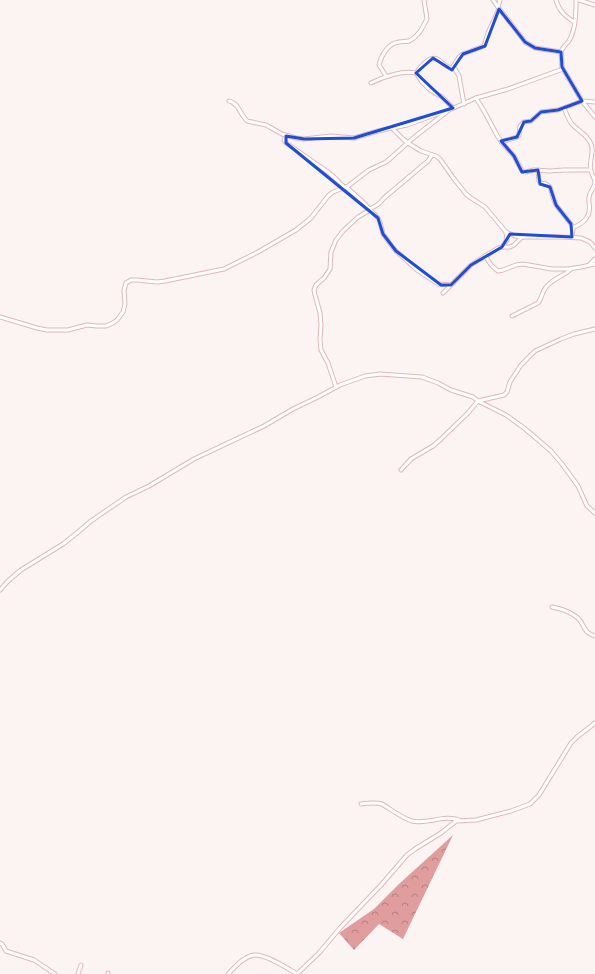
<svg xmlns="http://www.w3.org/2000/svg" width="595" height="974" font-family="'Source Sans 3',sans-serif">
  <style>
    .forest { fill: url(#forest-crowns) }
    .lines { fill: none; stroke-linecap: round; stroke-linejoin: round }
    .minor-casing { stroke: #e0b8b8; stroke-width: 5 }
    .minor { stroke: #fff; stroke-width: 3 }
    .marked { fill: none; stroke: #1d4ed8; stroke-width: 3; stroke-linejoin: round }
  </style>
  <defs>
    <pattern id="forest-crowns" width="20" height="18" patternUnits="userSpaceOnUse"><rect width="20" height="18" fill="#e09d9d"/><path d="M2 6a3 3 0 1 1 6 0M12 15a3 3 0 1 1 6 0" fill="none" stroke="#b67f7f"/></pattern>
  </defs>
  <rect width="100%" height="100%" fill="#fcf3f3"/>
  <path class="forest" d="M453,835L403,939L379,924L354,950L339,933L374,909L399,884Z"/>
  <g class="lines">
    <g class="minor-casing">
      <g id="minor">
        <path d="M493,0L498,7L525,42L535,48L561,52"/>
        <path d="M556,0C559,11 565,16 574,22"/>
        <path d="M576,0C576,13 576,29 569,41C566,44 563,48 561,51L562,67L582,101L595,117"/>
        <path d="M579,0L595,5"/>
        <path d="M498,7L500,0"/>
        <path d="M452,68L459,57L463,54L484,46L488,33L499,9"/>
        <path d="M416,73C421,66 430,54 439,60C442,62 445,66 449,67C451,68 453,68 455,69L459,76L464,104"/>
        <path d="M386,76L379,65C381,56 388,43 399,42C403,41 405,42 409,41C418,37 423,27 427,19L424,0"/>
        <path d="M371,83C383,77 403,70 416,73L422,82L430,90L442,97L453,108"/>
        <path d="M476,98L484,111L498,137L504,145L514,156L522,171L525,172L534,170L550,171L564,170H591"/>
        <path d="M229,101L232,102L237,106L243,116L247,121L266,125L282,134L296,138L304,139L331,136L354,138L378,131L407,125L446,111"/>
        <path d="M564,108C566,113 568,119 572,124C579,132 587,134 591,144C595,153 588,162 591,171C592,175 595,178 595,183C594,188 590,191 589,197C588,204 592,210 587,217C584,223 578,225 573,228"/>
        <path d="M392,128L403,139L408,143L421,151L436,156L440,159L454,179L466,194L471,198L485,207L501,226L506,232L515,236L522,237H560L581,238L590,242L595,248"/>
        <path d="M286,136L284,140L286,143L328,172L336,179L344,187"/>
        <path d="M501,142L517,137L519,135L520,126L524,122L531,121L541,112L558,110L582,101L595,102"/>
        <path d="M538,170L539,181L541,183L546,184L550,187L553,197L556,205L571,224L573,228L572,237"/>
        <path d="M346,187L362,201L378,218L380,222L383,234L391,245L396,251L417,270L438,284L451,285"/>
        <path d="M369,209C377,206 379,204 384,198L428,161L432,155"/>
        <path d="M502,247L507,240L506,232"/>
        <path d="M485,256L492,266L498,271L503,270L516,265L523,264L552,269H568L581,267L595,264"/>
        <path d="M589,265L595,259"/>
        <path d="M443,293L471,265L498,248L503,247H510L514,245L522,237"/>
        <path d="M512,316L538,303C542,298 542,291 547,286C554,278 564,276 571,269"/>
        <path d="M0,317L37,328L47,330H68L87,325L97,326H106L113,323L117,320L123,312L125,304L124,290L126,283L131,280H137L157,282L165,281L224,269L258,252L296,230L311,218L328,196L333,192L348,186L369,170L386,162L393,156L412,139L449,110L476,98L508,89L563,69"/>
        <path d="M336,387L328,363L321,350L320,339L321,325L320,313L315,295L314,290L316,285L324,278L330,269L331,252L336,240L343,231L358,217L370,210"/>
        <path d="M401,470L411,459L433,446L441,439L468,413L478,401L504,395L507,392L510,382L521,365L535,351L561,339L574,334L595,329"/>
        <path d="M0,590L8,581L21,570L63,544L77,533L91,521L126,497L149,486L194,459L264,426L293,409L318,397L340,385L365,376L380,374L422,377L438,383L451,390L473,397L478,401L506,415L524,428L537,439L551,451L562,464L578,486L587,506L595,513"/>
        <path d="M552,607C562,609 569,611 578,618C585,625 583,633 595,636"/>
        <path d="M361,804C368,803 375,802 382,804C392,810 402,818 412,821C427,825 444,814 459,820"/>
        <path d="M0,943L2,944L6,951L34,960L55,974"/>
        <path d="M108,973V974"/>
        <path d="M78,974L81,965"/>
        <path d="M228,974C235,967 243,957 254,955C266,954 287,968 297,974L319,953L340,928L382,884L407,855L415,849L441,833L456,821L476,820L511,811L530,804L539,795L571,743L577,737L595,723"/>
      </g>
    </g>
    <use href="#minor" class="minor"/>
  </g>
  <path class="marked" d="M499,9L525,42L535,48L561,52L562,67L582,101L558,110L541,112L531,121L524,122L517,137L501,141L514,156L522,172L538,170L540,184L550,187L556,205L571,224L572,237L510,234L502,247L471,265L451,285H441L396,251L383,234L378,218L286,143V136L304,139L354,138L453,108L416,73L433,58L452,70L463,54L485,46Z"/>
</svg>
